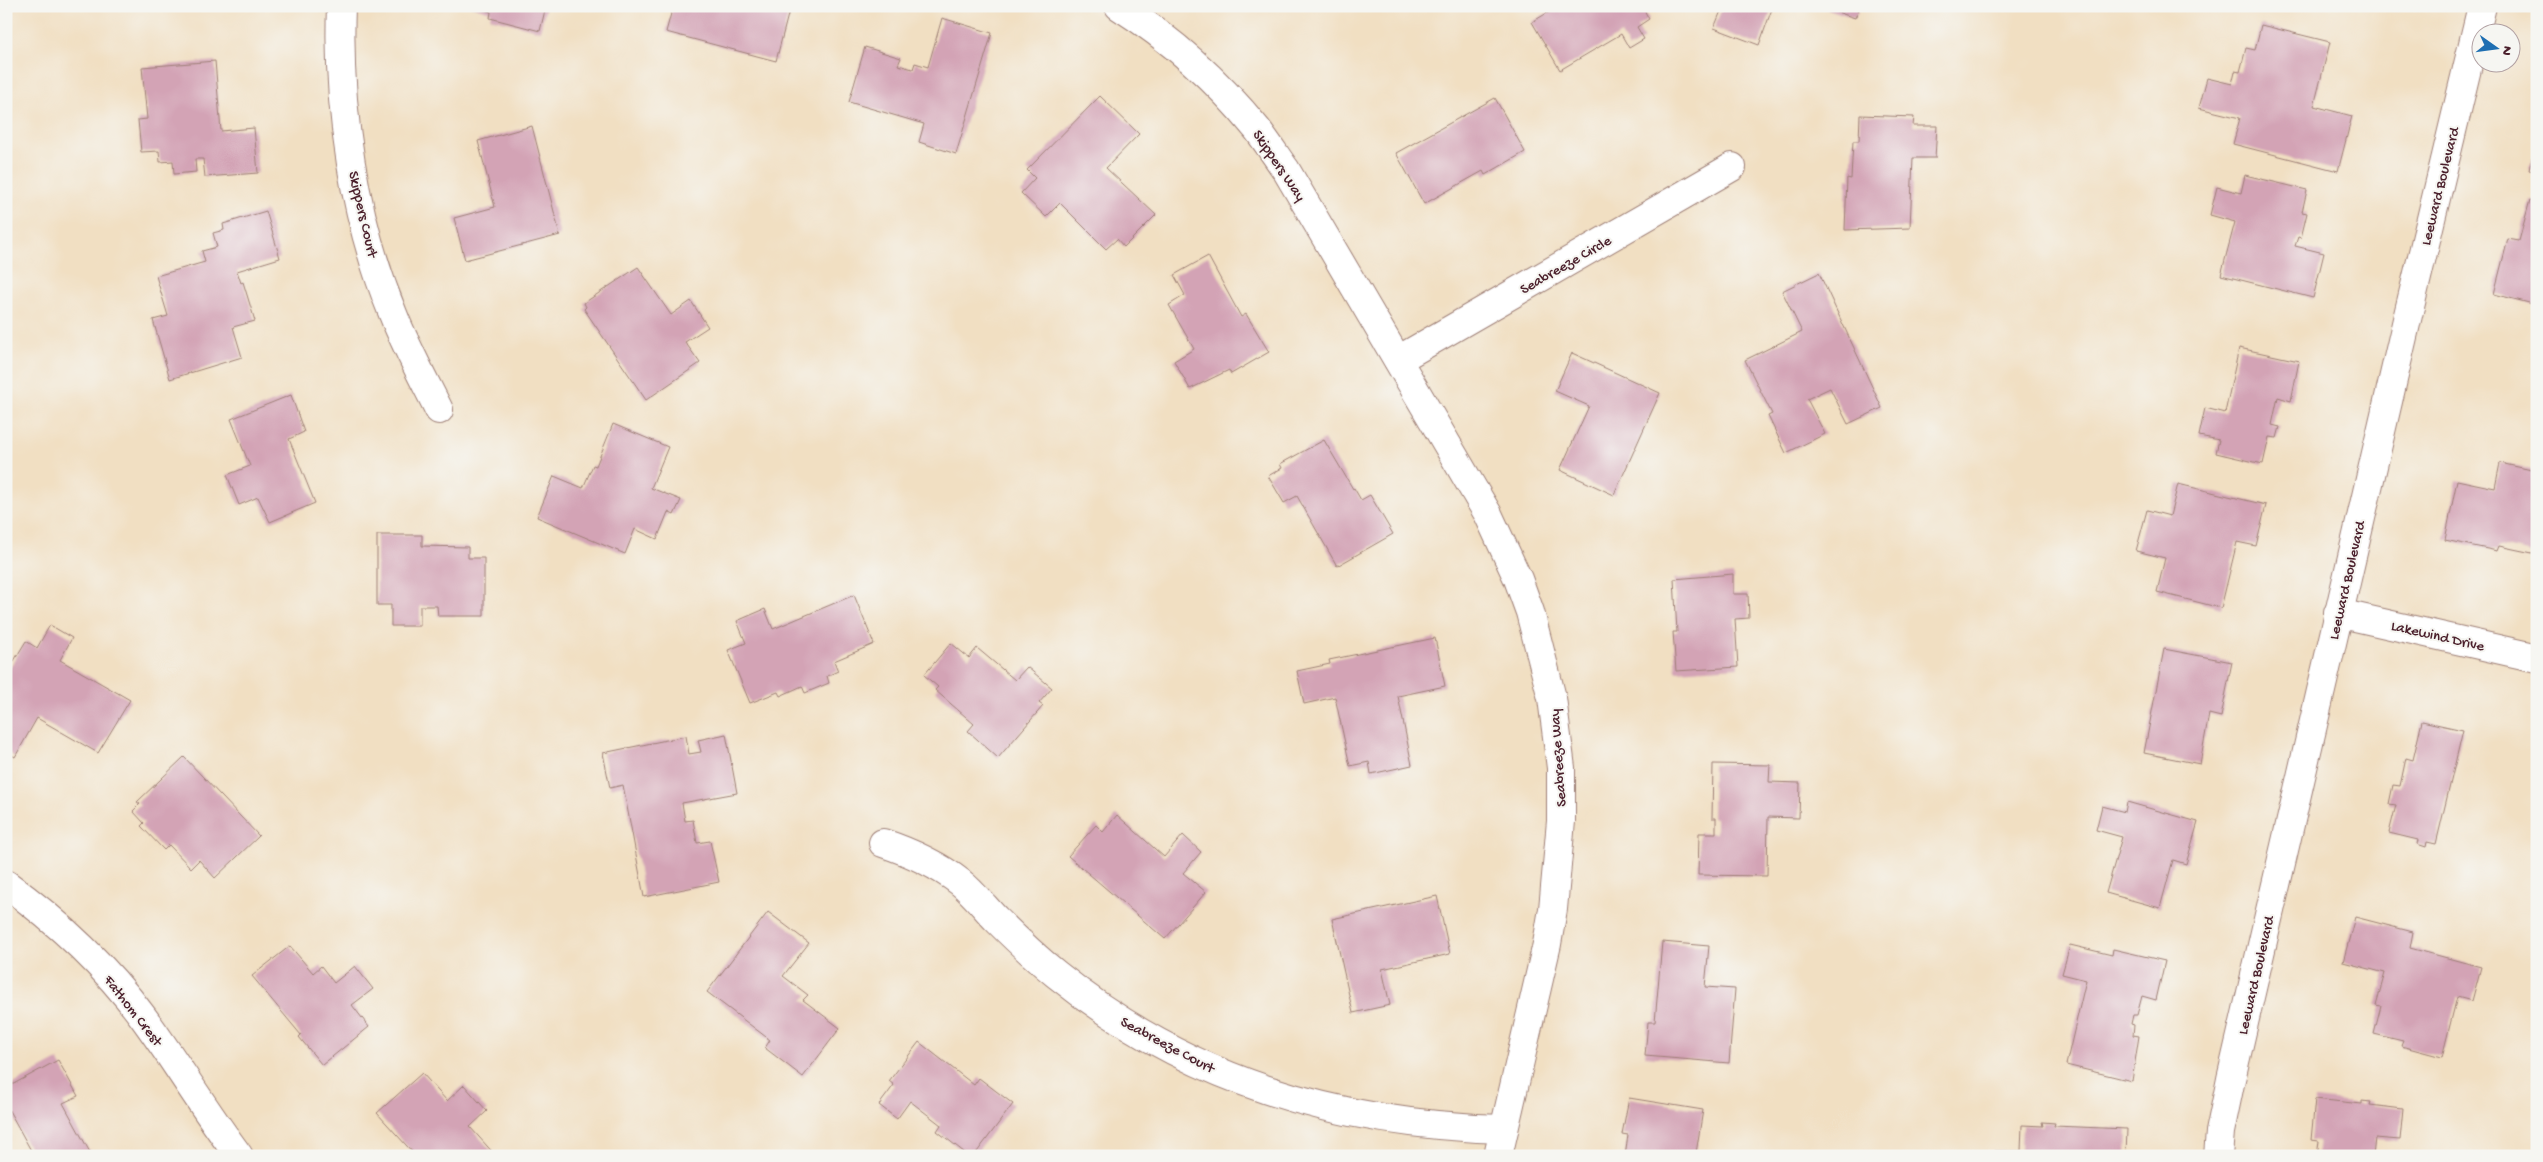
<svg xmlns="http://www.w3.org/2000/svg" width="2543" height="1162" font-family="'Gochi Hand',sans-serif">
  <style>
    .building { fill: #d3a3b5 }
    .lines { fill: none; stroke-linecap: round; stroke-linejoin: round }
    .minor-casing { stroke: #9e7f76; stroke-width: 30 }
    .minor { stroke: #fff; stroke-width: 28 }
    .labels { text-anchor: middle; stroke-width: 4; stroke-linejoin: round; paint-order: stroke }
    .street-label { font-size: 15px; fill: #4a1f2b; stroke: #f6f6f2 }
  </style>
  <rect width="100%" height="100%" fill="#f6f6f2"/>
  <filter id="ink" filterUnits="userSpaceOnUse"><feTurbulence type="fractalNoise" baseFrequency=".02" numOctaves="2"/><feDisplacementMap in="SourceGraphic" scale="10" xChannelSelector="R" yChannelSelector="G"/><feConvolveMatrix kernelMatrix="1 2 1 2 8 2 1 2 1" color-interpolation-filters="sRGB"/></filter>
  <filter id="wash" filterUnits="userSpaceOnUse"><feTurbulence type="fractalNoise" baseFrequency=".0096" numOctaves="4" result="noise"/><feDisplacementMap in="SourceGraphic" scale="20" xChannelSelector="R" yChannelSelector="G"/><feGaussianBlur stdDeviation="1.12" result="paint"/><feColorMatrix in="noise" values="0 0 0 0 0 0 0 0 0 0 0 0 0 0 0 0 0 1.4 0 .05"/><feComposite in="paint" operator="in"/></filter>
  <g filter="url(#wash)">
    <rect width="100%" height="100%" fill="#f1dfc2"/>
    <g id="blocks">
      <g class="building">
        <path d="M471,6H546L540,31L490,18L491,12Z"/>
        <path d="M673,6H786L790,7L776,61L666,32Z"/>
        <path d="M1559,6H1642L1649,19L1637,27L1644,39L1629,48L1621,34L1560,70L1532,22Z"/>
        <path d="M1723,6H1773L1759,45L1714,28Z"/>
        <path d="M1819,6H1860L1855,18Z"/>
        <path d="M942,18L992,33L956,154L919,142L924,124L849,102L865,47L901,58L898,65L913,69L915,63L928,67Z"/>
        <path d="M2261,25L2330,42L2314,106L2352,116L2338,171L2233,144L2240,118L2199,108L2207,78L2232,84L2235,71L2240,72L2246,48L2255,50Z"/>
        <path d="M215,61L221,131L254,128L258,173L205,177L203,159H195L196,172L174,174L173,161L160,162L159,151L141,152L138,120L147,119L142,67Z"/>
        <path d="M1100,96L1139,134L1106,168L1156,215L1124,247L1117,239L1106,249L1060,203L1046,217L1021,193L1035,178L1027,170Z"/>
        <path d="M1495,98L1525,152L1485,175L1483,171L1424,204L1396,153Z"/>
        <path d="M1860,115L1914,117L1913,126H1937L1935,158H1913L1910,228L1845,230L1847,178L1851,179L1853,141H1859Z"/>
        <path d="M532,126L560,235L465,260L454,218L495,207L478,141Z"/>
        <path d="M2536,143H2537V172L2529,170Z"/>
        <path d="M2245,175L2307,190L2302,212L2307,213L2301,238L2298,237L2295,246L2324,253L2313,298L2221,275L2235,222L2210,215L2217,187L2241,193Z"/>
        <path d="M2530,200L2537,202V305L2494,294L2508,239L2519,241Z"/>
        <path d="M266,211L280,258L237,271L241,283L243,282L255,321L233,327L242,357L170,379L153,320L168,316L156,276L205,262L202,251L217,247L213,233L224,230L223,224Z"/>
        <path d="M1208,256L1241,317L1246,314L1269,352L1231,374L1229,370L1190,389L1174,361L1194,349L1169,305L1185,295L1174,275Z"/>
        <path d="M638,267L671,315L691,301L708,327L685,342L700,363L646,400L584,309L586,307L584,303Z"/>
        <path d="M1819,273L1882,408L1848,424L1830,388L1807,399L1825,434L1786,453L1768,416L1772,414L1745,360L1802,332L1782,291Z"/>
        <path d="M2239,348L2299,361L2291,401L2278,397L2272,425L2280,427L2277,438L2269,437L2263,464L2216,453L2219,440L2199,436L2205,408L2225,413Z"/>
        <path d="M1572,353L1660,393L1614,495L1560,470L1589,406L1555,391Z"/>
        <path d="M291,395L304,432L289,439L315,503L270,522L258,497L239,505L227,475L250,466L231,419Z"/>
        <path d="M613,424L668,447L651,488L681,500L674,515L668,512L657,539L635,529L625,554L537,517L554,476L583,488L593,465L596,466Z"/>
        <path d="M1324,440L1353,489L1354,488L1361,500L1370,495L1393,534L1337,566L1297,496L1284,503L1268,476L1282,468L1280,464Z"/>
        <path d="M2500,463L2536,471L2531,496L2537,497V554L2499,546L2497,551L2445,540L2457,480L2495,488Z"/>
        <path d="M2178,484L2266,505L2256,546L2237,542L2221,608L2157,592L2165,558L2136,551L2147,510L2170,516Z"/>
        <path d="M377,535H422V546L468,547V558H484V616H438L437,606H420V626H391V605H377Z"/>
        <path d="M1733,574V594H1748L1749,618L1735,619L1738,667L1676,671L1673,632H1677L1674,579Z"/>
        <path d="M854,595L874,644L834,661L838,671L827,676L829,683L805,693L802,686L780,696L778,692L750,703L728,650L746,643L737,621L765,609L773,629Z"/>
        <path d="M50,625L72,638L60,660L130,700L98,753L37,718L15,757L6,752V674L26,641L37,648Z"/>
        <path d="M1435,638L1445,686L1398,696L1412,765L1371,774L1369,762L1350,766L1335,697L1304,704L1297,671L1330,664L1329,660Z"/>
        <path d="M951,643L969,658L977,648L1015,680L1027,667L1052,688L1039,703L1043,706L998,758L968,731L974,724L935,690L938,687L924,675Z"/>
        <path d="M2164,649L2232,662L2221,717L2209,714L2200,764L2144,753Z"/>
        <path d="M2422,721L2463,730L2436,844L2427,842L2426,847L2417,844L2418,840L2389,833L2396,805L2389,804L2393,785L2400,786L2406,758L2413,760Z"/>
        <path d="M726,734L737,793L682,803L685,821L693,820L697,843L710,841L719,882L644,897L623,785L610,788L603,753L686,736L689,754L701,752L698,740Z"/>
        <path d="M184,757L259,836L215,878L199,860L191,868L169,845L164,850L141,826L144,823L133,811L140,804L137,802Z"/>
        <path d="M1713,764L1770,765L1769,782L1800,783L1799,818L1768,817L1767,876L1698,875L1699,833H1716V818H1712Z"/>
        <path d="M2127,802L2198,822L2186,864L2173,860L2160,908L2106,893L2122,837L2096,830L2102,806L2125,812Z"/>
        <path d="M1117,815L1164,857L1183,835L1201,852L1183,873L1206,892L1165,939L1068,856L1096,825L1103,832Z"/>
        <path d="M1437,896L1450,954L1382,969L1390,1005L1353,1013L1332,919Z"/>
        <path d="M768,912L809,943L783,976L808,995L803,1000L840,1028L803,1077L765,1048L770,1040L707,992Z"/>
        <path d="M2355,917L2413,932L2410,948L2481,967L2472,1001L2457,997L2442,1057L2401,1046L2403,1041L2374,1034L2381,1006L2376,1005L2385,973L2343,962Z"/>
        <path d="M1662,942L1709,946L1705,987L1735,989L1729,1063L1645,1056L1648,1022H1655Z"/>
        <path d="M2070,945L2112,955L2113,949L2165,961L2156,1000L2142,996L2137,1015H2133L2131,1024L2134,1025L2133,1035L2139,1036L2132,1081L2066,1065L2086,980L2062,974Z"/>
        <path d="M290,946L313,973L321,966L334,983L355,966L373,989L352,1005L369,1027L322,1065L299,1037L301,1035L252,976Z"/>
        <path d="M919,1042L974,1085L979,1078L1013,1104L974,1156H969L937,1131L941,1125L910,1101L897,1119L879,1105L894,1085L889,1081Z"/>
        <path d="M58,1060L78,1096L63,1103L92,1156H34L6,1105V1088Z"/>
        <path d="M422,1073L447,1101L464,1085L487,1111L470,1127L496,1156H416L377,1113Z"/>
        <path d="M1629,1098L1703,1110L1696,1153L1707,1156H1625L1628,1135L1622,1134Z"/>
        <path d="M2315,1099L2362,1104V1101L2371,1102L2370,1105L2403,1109L2400,1140L2375,1138L2373,1156H2317L2319,1141L2311,1140Z"/>
        <path d="M2042,1122L2055,1123L2054,1126L2127,1129L2126,1156H1994V1151H2021L2022,1125L2043,1126Z"/>
      </g>
    </g>
  </g>
  <g filter="url(#ink)">
    <use href="#blocks" fill-opacity="0" stroke="#9e7f76" stroke-width="1"/>
    <g class="lines">
      <g class="minor-casing">
        <g id="minor">
          <path d="M341,6C337,109 354,219 393,314C406,347 423,378 439,410"/>
          <path d="M1119,6C1171,39 1218,81 1257,129C1267,142 1276,156 1286,170L1488,514L1518,579L1530,612L1552,698L1561,768V821L1553,909L1547,944L1498,1156"/>
          <path d="M1398,360L1732,167"/>
          <path d="M2338,613L2537,658"/>
          <path d="M883,843C910,852 938,865 960,882C974,893 985,908 997,920C1016,939 1035,957 1056,974C1187,1080 1338,1125 1504,1129"/>
          <path d="M6,884C57,921 106,967 143,1017C176,1062 205,1111 239,1156"/>
          <path d="M2218,1156L2220,1132L2231,1079L2408,315L2482,6"/>
        </g>
      </g>
      <use href="#minor" class="minor"/>
    </g>
  </g>
  <g class="labels">
    <g class="street-label">
      <text transform="translate(1280 165) rotate(56)" y="5">Skippers Way</text>
      <text transform="translate(2439 186) rotate(-76)" y="5">Leeward Boulevard</text>
      <text transform="translate(364 214) rotate(77)" y="5">Skippers Court</text>
      <text transform="translate(1565 264) rotate(-30)" y="5">Seabreeze Circle</text>
      <text transform="translate(2346 580) rotate(-77)" y="5">Leeward Boulevard</text>
      <text transform="translate(2438 635) rotate(13)" y="5">Lakewind Drive</text>
      <text transform="translate(1557 758) rotate(-94)" y="5">Seabreeze Way</text>
      <text transform="translate(2255 975) rotate(-77)" y="5">Leeward Boulevard</text>
      <text transform="translate(134 1010) rotate(52)" y="5">Fathom Crest</text>
      <text transform="translate(1168 1044) rotate(28)" y="5">Seabreeze Court</text>
    </g>
  </g>
  <rect width="2543" height="1162" fill="none" stroke="#f6f6f2" stroke-width="25"/>
  <g transform="translate(2496 48) rotate(104)"><circle r="24" fill="#f6f6f2" stroke="#b1a0a2"/>
  <path d="M0-4L9 19L0 12L-9 19Z" fill="#1f6fb2"/>
  <text y="-8" font-size="14" font-weight="bold" text-anchor="middle" fill="#4a1f2b">N</text>
  </g>
</svg>
